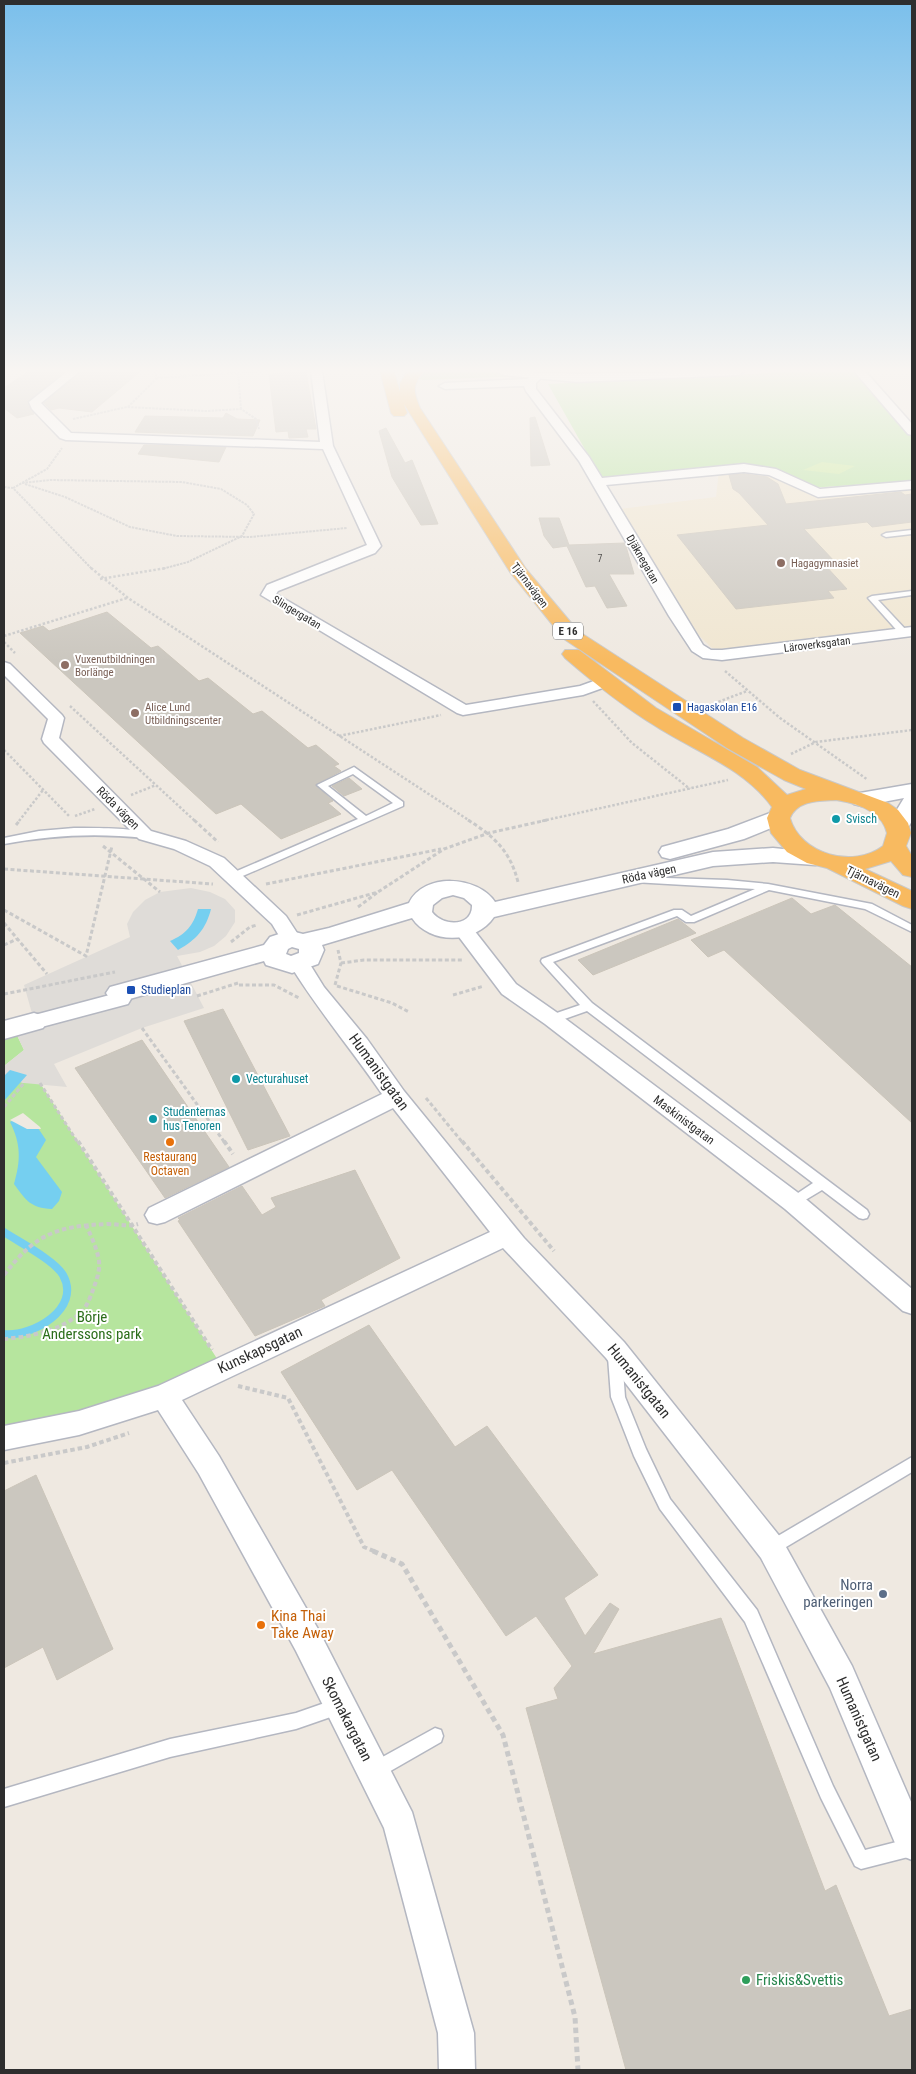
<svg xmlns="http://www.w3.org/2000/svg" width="916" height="2074" font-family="'Roboto Condensed',sans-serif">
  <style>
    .education { fill: #f0e6d1 }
    .green { fill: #b6e59e }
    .pitch { fill: #c9ec9a }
    .plaza { fill: #dfdcd8 }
    .water { fill: #75cff0 }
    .pier { fill: #efe9e1 }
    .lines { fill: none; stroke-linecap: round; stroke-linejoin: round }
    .stream { stroke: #75cff0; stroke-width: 8 }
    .building { fill: #cbc7bf; stroke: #cbc5ba }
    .service-casing { stroke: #b4b7c1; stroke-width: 3 }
    .minor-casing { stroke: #b4b7c1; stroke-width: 3 }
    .tertiary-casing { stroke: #b4b7c1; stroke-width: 3 }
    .trunk-casing { stroke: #c9c9c9; stroke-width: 2 }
    .path-far4 { stroke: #c9c9c9; stroke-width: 2; stroke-dasharray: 2.5 1; stroke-linecap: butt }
    .path-far3 { stroke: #c9c9c9; stroke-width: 2.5; stroke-dasharray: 2.5 2; stroke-linecap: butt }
    .path-far2 { stroke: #c9c9c9; stroke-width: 3; stroke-dasharray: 4 2.5; stroke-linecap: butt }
    .path-far1 { stroke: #c9c9c9; stroke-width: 4; stroke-dasharray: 4.5 3; stroke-linecap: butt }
    .path { stroke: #c9c9c9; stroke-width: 5; stroke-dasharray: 5.5 4; stroke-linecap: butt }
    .service { fill: #fff; fill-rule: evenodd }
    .minor { fill: #fff; fill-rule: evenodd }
    .tertiary { fill: #fff; fill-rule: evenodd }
    .trunk { fill: #f8ba60; fill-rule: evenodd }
    .education-dot { fill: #8d6e63; stroke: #fff; stroke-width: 2 }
    .transit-dot { fill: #1a4fb4; stroke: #fff; stroke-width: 2 }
    .culture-dot { fill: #0f9aa8; stroke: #fff; stroke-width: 2 }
    .food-dot { fill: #e8710a; stroke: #fff; stroke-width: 2 }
    .service-dot { fill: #5c6f8a; stroke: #fff; stroke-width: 2 }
    .leisure-dot { fill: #2e9e5b; stroke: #fff; stroke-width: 2 }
    .labels { text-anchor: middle; stroke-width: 4; stroke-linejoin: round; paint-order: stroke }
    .number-label { font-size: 10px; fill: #555452 }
    .far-street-label { font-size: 11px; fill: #2e2e2e; stroke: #fff }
    .far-education-label { font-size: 11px; fill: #785e54; stroke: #fff; text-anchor: start }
    .shield { fill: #fff; stroke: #6d6d6d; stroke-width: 1 }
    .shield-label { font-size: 11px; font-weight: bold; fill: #2e2e2e }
    .far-transit-label { font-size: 11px; fill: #164399; stroke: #fff; text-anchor: start }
    .street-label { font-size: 12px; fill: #2e2e2e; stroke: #fff }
    .culture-label { font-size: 12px; fill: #0d838f; stroke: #fff; text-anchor: start }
    .transit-label { font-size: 12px; fill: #164399; stroke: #fff; text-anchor: start }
    .food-label { font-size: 12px; fill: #c56008; stroke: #fff }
    .near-street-label { font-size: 15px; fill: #2e2e2e; stroke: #fff }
    .near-park-label { font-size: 15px; fill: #2c6e1b; stroke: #fff }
    .near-service-label { font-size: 15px; fill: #4e5e75; stroke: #fff; text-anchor: end }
    .near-food-label { font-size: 15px; fill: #c56008; stroke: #fff; text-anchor: start }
    .near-leisure-label { font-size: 15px; fill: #27864d; stroke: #fff; text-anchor: start }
  </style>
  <rect width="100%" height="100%" fill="#efe9e1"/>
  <path class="education" d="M764,470L809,489L912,481V630L728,651L712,648L680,617L620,509L716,497L719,471Z"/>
  <g class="green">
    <path d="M424,371H510L521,376L423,380L414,378Z"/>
    <path d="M807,371H855L912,432V481L809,488L765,469L604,479L596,469L548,384Z"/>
    <path d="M14,1029L24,1050L4,1066V1031Z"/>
    <path d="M4,1077L24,1083H40L223,1368L79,1423L4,1438Z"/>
  </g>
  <path class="pitch" d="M822,462L855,466L839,474L803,470Z"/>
  <path class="plaza" d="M191,888L210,892L225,899L235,910V922L226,936L214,946L200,952L177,956L204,1008L142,1028L54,1064L67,1087L24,1083L4,1078V1066L24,1050L14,1029L35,1024L24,985L130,937L127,924L133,912L145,900L160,892Z"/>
  <g class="water">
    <path d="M198,909H211C206,929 196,940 178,950L170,941C186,934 193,926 198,909Z"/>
    <path d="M10,1070L27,1075L4,1101V1076Z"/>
    <path d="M23,1115L38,1128L46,1140L36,1157L62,1192L59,1201L52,1209C30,1208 26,1200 14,1184C21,1160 21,1144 10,1122Z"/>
  </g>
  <path class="pier" d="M23,1113L40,1127L41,1129H27L10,1120Z"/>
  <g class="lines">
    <path class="stream" d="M4,1232C19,1242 54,1260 63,1275C82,1309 32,1337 4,1334"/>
  </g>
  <g class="building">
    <path d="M29,371H65L28,401L34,414L17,418L4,408V388Z"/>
    <path d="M82,371H141L92,412L59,408L51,410L44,403Z"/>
    <path d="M306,372L316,429H306L308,437L289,438L288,431L276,432L269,374Z"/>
    <path d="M226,413L237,419L260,420L253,436L135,432L145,416L223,418Z"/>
    <path d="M535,417L550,465L531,466L530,418Z"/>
    <path d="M386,428L405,463L412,460L438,524L421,525L392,477L379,431Z"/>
    <path d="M144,445L226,447L219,462L138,454Z"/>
    <path d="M744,474L767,477L778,484L786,504L901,492L905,495L912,494V522L872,527L867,522L804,529L836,563L824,564L847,589L828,591L834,598L736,609L677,535L768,525L739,493L733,489L729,475Z"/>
    <path d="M539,518H559L569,545L625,543L634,574H609L627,606L607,608L595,586L586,587L567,546L553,548L544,536Z"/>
    <path d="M107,612L151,648L158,646L199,681L208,678L253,714L262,711L308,748L316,745L339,764L334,766L341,771L315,785L333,801L328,803L341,814L281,839L241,804L216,814L20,633L43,626L49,631Z"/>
    <path d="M349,778L362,789L344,796L332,786Z"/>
    <path d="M792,898L811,914L835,905L912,967V1123L724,950L708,957L691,940Z"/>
    <path d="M678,919L696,933L593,975L578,960Z"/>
    <path d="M223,1009L290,1136L248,1150L184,1021Z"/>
    <path d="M142,1040L229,1167L165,1198L75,1068Z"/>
    <path d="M355,1170L400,1258L321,1300L325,1306L255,1336L178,1221L180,1220L178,1218L242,1186L262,1215L276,1207L271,1198Z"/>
    <path d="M369,1325L455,1447L487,1426L598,1575L564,1598L585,1636L610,1603L619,1609L593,1654L721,1618L825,1891L836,1885L889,2016L912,2009V2070H626L526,1708L558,1699L554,1688L572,1666L536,1616L506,1636L392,1470L357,1490L281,1372Z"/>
    <path d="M36,1475L113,1649L57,1680L43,1647L4,1668V1491Z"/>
  </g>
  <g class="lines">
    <g class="service-casing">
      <g id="service">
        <path d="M912,530V534L886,537L882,535L886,533Z"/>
        <path d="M912,591V595L878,600L907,631L908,633L904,635H901L868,598L872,596Z"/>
        <path d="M354,767L403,802V806L252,872L238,878H230L229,876L230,874L358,819L317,785ZM353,774L393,803L366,816L328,786Z"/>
        <path d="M74,828C88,828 140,827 150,835L145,838C96,833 52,835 4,844V838L39,831Z"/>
        <path d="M637,877L727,880L768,884L872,904L912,925V932L865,909L769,890L694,922H686L677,916L553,962L592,1003L867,1210L869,1214L867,1218L863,1219L859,1218L822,1190L797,1205L793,1207L789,1205L787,1202L789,1199L813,1183L587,1011L556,1022H548L546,1019L548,1016L580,1005L542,963L541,961L542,959L674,910H682L691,916L755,889L633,882L632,880Z"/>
        <path d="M615,1351L620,1353L622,1357L625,1397L646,1449L670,1499L757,1610L833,1786L865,1850L912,1838V1856L861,1869L855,1866L821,1798L745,1622L660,1509L634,1456L611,1397L608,1357L610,1353Z"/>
        <path d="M912,1457V1472L776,1553L771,1555L766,1553L763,1548L766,1543Z"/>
        <path d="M339,1698L345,1700L347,1706L345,1712L296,1729L170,1757L4,1807V1789L170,1739L296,1713Z"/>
        <path d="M435,1728L441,1730L443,1736L441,1742L380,1777L374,1780L368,1777L365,1771L368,1765Z"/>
      </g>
    </g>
    <g class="minor-casing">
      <g id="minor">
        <path d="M68,371H80L41,403L71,433L320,442L311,371H322L333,446L381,546L375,553L278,591L276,594L466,705L580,686L605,677L613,682L611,685L583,695L463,715L457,713L261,595L267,585L367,545L323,449L66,440L60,438L32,409L29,402Z"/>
        <path d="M854,371H865L912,424V435L908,434Z"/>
        <path d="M537,373L543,376L536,383V389L589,457L602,478L744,464L776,469L820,489L912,481V489L818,497L769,475L744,472L606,485L703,645L711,650H722L912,627V636L722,660L703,658L692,651L669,616L579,461L526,391L524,386L445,389L439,386L445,383L527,379Z"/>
        <path d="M4,662L10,664L62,715L64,718L59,738L151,831L186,841L224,858L286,916L301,939L298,944L291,945L284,944L272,924L210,866L174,849L139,839L44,743L42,739L48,719L4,675Z"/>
        <path d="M463,923L470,925L516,984L559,1014L801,1195L912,1289V1314L903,1311L785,1209L545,1024L502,994L453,929L456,925Z"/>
        <path d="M299,956L306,958L324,987L367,1039L404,1091L524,1238L624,1342L781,1538L852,1666L912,1804V1860L900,1855L830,1688L761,1558L606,1358L503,1248L182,1400L219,1456L318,1629L412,1812L474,2033L475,2070H439L438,2033L384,1828L296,1651L199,1474L158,1410L79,1435L4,1450V1426L79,1411L158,1386L490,1232L393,1108L165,1222L157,1224L149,1222L145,1215L149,1208L382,1094C352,1050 317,1009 289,963L292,958Z"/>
        <path d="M121,992L128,994L131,999L128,1004L34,1029L27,1027L23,1022L27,1017Z"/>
      </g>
    </g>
    <g class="tertiary-casing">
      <g id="tertiary">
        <path d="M496,371L577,374L745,371L738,375L577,382L503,375Z"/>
        <path d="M912,784V821L906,831L898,833L890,831L887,826L904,798L862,806L854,804L851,799L854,794Z"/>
        <path d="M778,810L786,812L789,817L786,822L744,839L670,859L662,857L659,852L662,847L728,829Z"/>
        <path d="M773,848L823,853L826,858L823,863L815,865L773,862L713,866L494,917C476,944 430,945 412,918L322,945L324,950L318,964L292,973L266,965L264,961L119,1002L110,999L106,993L110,987L264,945L270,937L282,933L291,931L303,934L329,928L409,903C424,872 478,876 495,902L713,852ZM453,895L464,898L472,905C473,927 443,927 432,912L433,905L442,898ZM292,947L299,949V953L291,956L286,954L288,949Z"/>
        <path d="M34,1013L43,1016L47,1022L43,1028L4,1039V1021Z"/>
      </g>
    </g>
    <g class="trunk-casing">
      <path id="trunk" d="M380,371H394L400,392V383L407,372L424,371C412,386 413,390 420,408L526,569L578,631L743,738L800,770L888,803L898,810L908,823L911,833L906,846L912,856V877L903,875L891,861L865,869L912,891V909L903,906L827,868L807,863L787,852L771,833L767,818L772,807C744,768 696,752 657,727C624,707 594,683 565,658L562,654L565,650H579L656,708L757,767L787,795L806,789L784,780L727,748L564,639L510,572L404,404L407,413L404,416H394L391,413ZM836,800C856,803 882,811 887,833L883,846C853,869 800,854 790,818C798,800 818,801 836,800Z"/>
    </g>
    <g class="path-far4">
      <path d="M238,372L241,409"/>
      <path d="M157,378L264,371"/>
      <path d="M128,407L157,378L154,371"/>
      <path d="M73,419L127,407L206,411L241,409L256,419L259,429"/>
      <path d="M22,483L50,480L182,482L221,489L247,505L254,514L242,536L188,562L162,569"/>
      <path d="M25,484L65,497L130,527L177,536L250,537L347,528"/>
      <path d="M4,487L13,488L92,569"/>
      <path d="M13,488L47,469L62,448"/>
    </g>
    <g class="path-far3">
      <path d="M91,568L128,598L470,821"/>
      <path d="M100,579L166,568"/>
      <path d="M4,636L127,598"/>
      <path d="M4,642L15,653"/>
      <path d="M725,671L780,718L868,780"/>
      <path d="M593,701L632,743L690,789"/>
      <path d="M710,705L747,691"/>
      <path d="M70,706L195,821"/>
      <path d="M339,736L441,715"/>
      <path d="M4,750L70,817"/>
      <path d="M791,754L816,742L912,730"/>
      <path d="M131,795L156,785"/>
      <path d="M75,816L95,809"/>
      <path d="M19,821L43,790"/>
      <path d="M542,821L728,780"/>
    </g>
    <g class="path-far2">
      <path d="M194,820L218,842"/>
      <path d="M468,820C495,837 510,851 518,882"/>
      <path d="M16,825L20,820"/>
      <path d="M103,846L160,892"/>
      <path d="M4,869L213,884"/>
      <path d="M266,884L441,849"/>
      <path d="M358,907L378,892"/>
      <path d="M4,910L86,956L112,846"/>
      <path d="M297,915L378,892L444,849L489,833L547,820"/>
      <path d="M4,923L47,974"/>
      <path d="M231,942L250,927L257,925"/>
      <path d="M4,945L17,939"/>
      <path d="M341,963L364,960H464"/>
      <path d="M239,985H274L299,998"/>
      <path d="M335,985L341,963L338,950"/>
      <path d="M337,986L392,1003L409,1012"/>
      <path d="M4,994L115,972"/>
      <path d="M453,995L484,986"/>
      <path d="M197,996L238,983"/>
      <path d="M142,1028L225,1143"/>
      <path d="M40,1083L78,1143"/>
      <path d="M426,1098L463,1143"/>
      <path d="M4,1107L24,1083"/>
    </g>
    <g class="path-far1">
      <path d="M78,1141L212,1350"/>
      <path d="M224,1141L233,1154"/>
      <path d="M462,1141L554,1251"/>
      <path d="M4,1275C35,1234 57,1226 107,1224C118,1224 128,1227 138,1224"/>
      <path d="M4,1339C29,1337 64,1330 82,1311C88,1305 91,1295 94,1287C97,1279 100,1270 99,1261C97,1248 91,1236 86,1225"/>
      <path d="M238,1386L288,1398L364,1547L376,1552"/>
      <path d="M4,1463L87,1447L129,1433"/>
    </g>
    <path class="path" d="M373,1551L402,1564L503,1735L575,2017L578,2070"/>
    <use href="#service" class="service"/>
    <use href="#minor" class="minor"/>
    <use href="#tertiary" class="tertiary"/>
    <use href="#trunk" class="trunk"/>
  </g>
  <linearGradient id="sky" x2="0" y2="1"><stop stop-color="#7abfeb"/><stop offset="0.56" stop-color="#f8f5f2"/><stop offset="1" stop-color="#f8f5f2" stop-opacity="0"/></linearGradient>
  <rect width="916" height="662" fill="url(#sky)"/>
  <g class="education-dot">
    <circle cx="781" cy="563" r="5"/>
    <circle cx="65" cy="665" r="5"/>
    <circle cx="135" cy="713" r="5"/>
  </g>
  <g class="transit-dot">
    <rect x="672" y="702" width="10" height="10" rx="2.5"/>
    <rect x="126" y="985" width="10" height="10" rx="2.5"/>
  </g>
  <g class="culture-dot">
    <circle cx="836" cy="819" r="5"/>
    <circle cx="236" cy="1079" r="5"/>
    <circle cx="153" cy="1119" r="5"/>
  </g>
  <g class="food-dot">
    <circle cx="170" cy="1142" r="5"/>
    <circle cx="261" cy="1625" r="5"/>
  </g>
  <circle class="service-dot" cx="883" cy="1594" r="5"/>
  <circle class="leisure-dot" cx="746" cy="1980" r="5"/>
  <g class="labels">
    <g class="number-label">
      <text x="600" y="562">7</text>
    </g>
    <g class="far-street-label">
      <text transform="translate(643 559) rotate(60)" y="4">Djäknegatan</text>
      <text transform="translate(530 585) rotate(53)" y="4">Tjärnavägen</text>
      <text transform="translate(297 612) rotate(31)" y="4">Slingergatan</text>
      <text transform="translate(817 644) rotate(-7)" y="4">Läroverksgatan</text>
    </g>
    <g class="far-education-label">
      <text x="791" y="567">Hagagymnasiet</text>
      <text x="75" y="663">Vuxenutbildningen<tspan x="75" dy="13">Borlänge</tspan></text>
      <text x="145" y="711">Alice Lund<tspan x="145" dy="13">Utbildningscenter</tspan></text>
    </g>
    <rect class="shield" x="553" y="622.5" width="30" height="17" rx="4"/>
    <g class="shield-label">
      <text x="568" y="635">E 16</text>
    </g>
    <g class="far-transit-label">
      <text x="687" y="711">Hagaskolan E16</text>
    </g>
    <g class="street-label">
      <text transform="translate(118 808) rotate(45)" y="4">Röda vägen</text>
      <text transform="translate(649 874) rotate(-12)" y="4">Röda vägen</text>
      <text transform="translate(873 882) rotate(26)" y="4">Tjärnavägen</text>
      <text transform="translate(684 1120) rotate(37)" y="4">Maskinistgatan</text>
    </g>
    <g class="culture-label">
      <text x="846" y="823">Svisch</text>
      <text x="246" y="1083">Vecturahuset</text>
      <text x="163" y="1116">Studenternas<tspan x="163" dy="14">hus Tenoren</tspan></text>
    </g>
    <g class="transit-label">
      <text x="141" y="994">Studieplan</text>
    </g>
    <g class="food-label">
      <text x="170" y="1161">Restaurang<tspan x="170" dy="14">Octaven</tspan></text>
    </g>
    <g class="near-street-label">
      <text transform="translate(379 1072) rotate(54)" y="5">Humanistgatan</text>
      <text transform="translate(260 1350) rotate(-25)" y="5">Kunskapsgatan</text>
      <text transform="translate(639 1381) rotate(51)" y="5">Humanistgatan</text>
      <text transform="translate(347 1719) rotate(63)" y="5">Skomakargatan</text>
      <text transform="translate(859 1719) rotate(66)" y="5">Humanistgatan</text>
    </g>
    <g class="near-park-label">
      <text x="92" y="1322">Börje<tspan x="92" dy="17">Anderssons park</tspan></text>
    </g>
    <g class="near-service-label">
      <text x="873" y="1590">Norra<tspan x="873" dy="17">parkeringen</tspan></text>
    </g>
    <g class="near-food-label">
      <text x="271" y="1621">Kina Thai<tspan x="271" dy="17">Take Away</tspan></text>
    </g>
    <g class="near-leisure-label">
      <text x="756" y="1985">Friskis&amp;Svettis</text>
    </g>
  </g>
  <rect width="916" height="2074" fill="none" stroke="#2e2e2e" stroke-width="10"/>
</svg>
